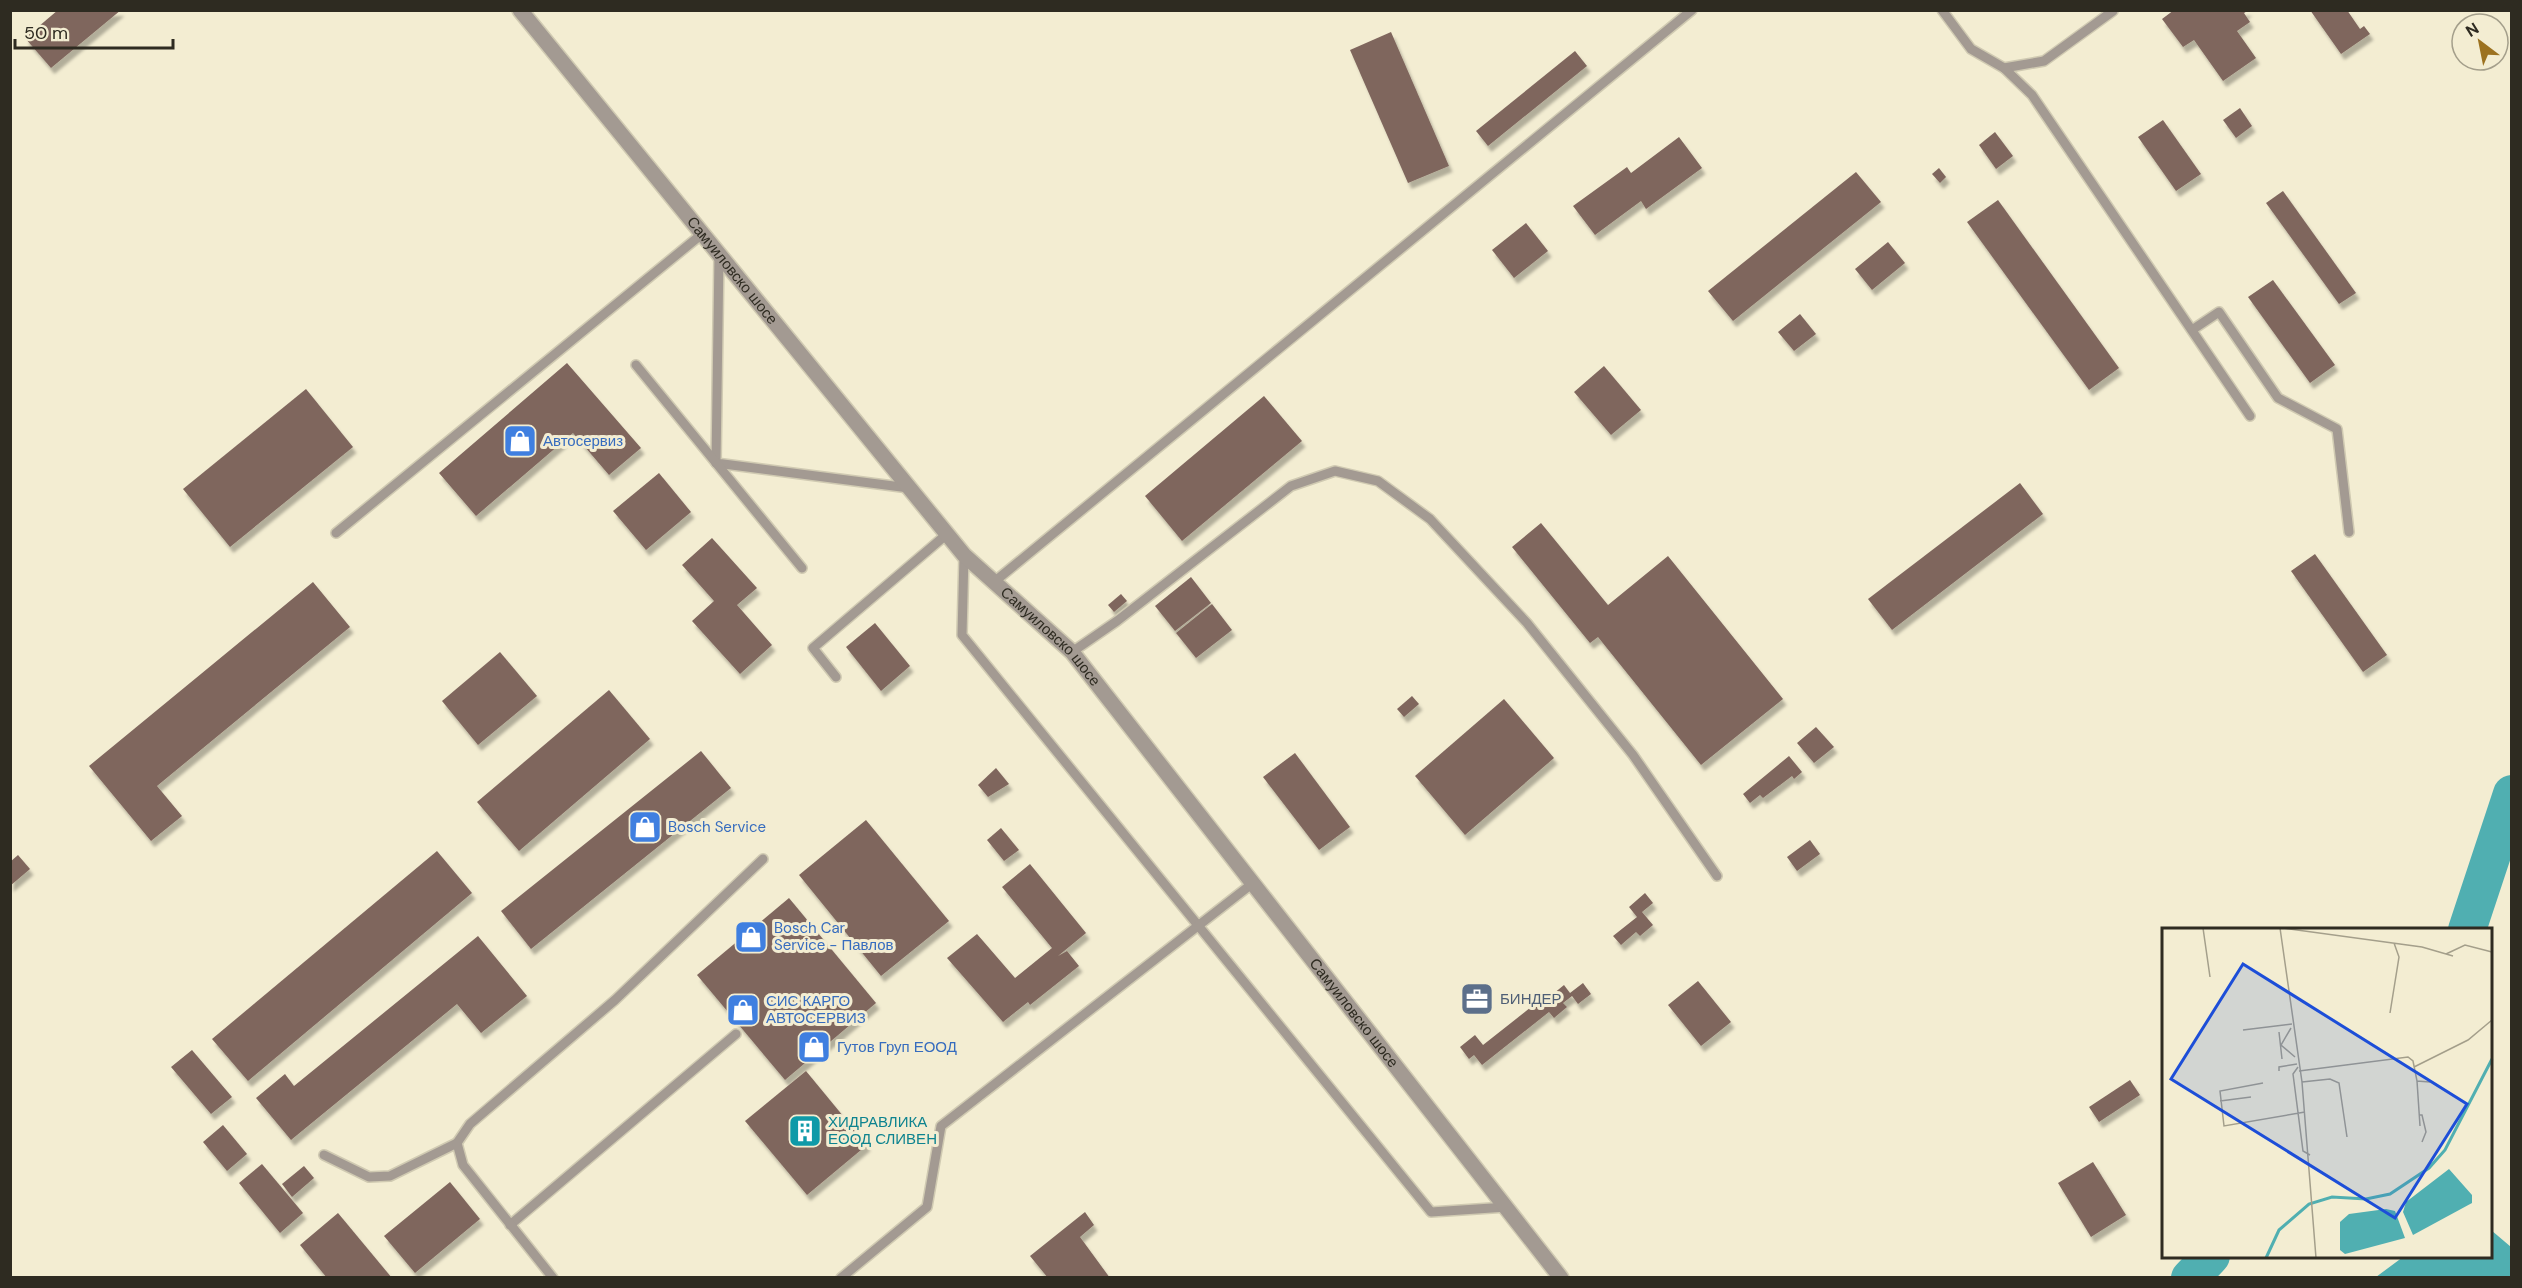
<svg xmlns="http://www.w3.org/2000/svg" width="2522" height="1288" font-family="'DM Sans',sans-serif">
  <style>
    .water { fill: #50afb1 }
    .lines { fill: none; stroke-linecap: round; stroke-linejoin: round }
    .river { stroke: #50afb1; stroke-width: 38 }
    .building { fill: #7f665d; filter: url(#shadow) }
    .service-casing { stroke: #d0cab2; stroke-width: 12 }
    .tertiary-casing { stroke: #d0cab2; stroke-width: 18 }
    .service { stroke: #a39a92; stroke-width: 9 }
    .tertiary { stroke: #a39a92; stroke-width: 15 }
    .labels { text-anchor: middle; stroke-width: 6; stroke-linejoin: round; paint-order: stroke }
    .street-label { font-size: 15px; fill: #2e2b21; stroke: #f3edd2 }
    .shop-label { font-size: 15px; fill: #366cbe; stroke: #f3edd2; text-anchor: start }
    .service-label { font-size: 15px; fill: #4e5e75; stroke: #f3edd2; text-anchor: start }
    .culture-label { font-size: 15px; fill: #0d838f; stroke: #f3edd2; text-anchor: start }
    .inset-river { fill: none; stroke: #50afb1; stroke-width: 3 }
    .inset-road { fill: none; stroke: #a49f8b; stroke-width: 1.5 }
    .view { fill: #1d4ed8; fill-opacity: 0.15; stroke: #1d4ed8; stroke-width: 3 }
    .inset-edge { fill: none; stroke: #2e2b21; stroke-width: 3 }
  </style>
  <defs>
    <filter id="shadow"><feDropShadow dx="3.5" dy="6" stdDeviation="1.5" flood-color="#0004"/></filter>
  </defs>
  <rect width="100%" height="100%" fill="#f3edd2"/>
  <path class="water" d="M2491,1230L2511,1247V1277H2376L2403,1257L2490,1256Z"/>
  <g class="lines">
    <g class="river">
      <path d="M2467,930L2512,794"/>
      <path d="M2190,1278L2211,1256"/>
    </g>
  </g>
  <g class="building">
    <path d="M58,10H121L51,68L25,38Z"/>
    <path d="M2174,10H2249L2244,13L2250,22L2237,31L2256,58L2223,81L2194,40L2183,47L2162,19Z"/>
    <path d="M2310,10H2347L2360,29L2364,26L2370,34L2341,54Z"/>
    <path d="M1391,32L1449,166L1408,183L1350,50Z"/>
    <path d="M1575,51L1587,66L1488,146L1476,131Z"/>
    <path d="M2240,108L2252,126L2236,138L2223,120Z"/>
    <path d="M2163,120L2201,174L2176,191L2138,137Z"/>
    <path d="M1995,132L2013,156L1996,169L1979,145Z"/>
    <path d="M1679,137L1702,168L1646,209L1641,201L1595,235L1573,206L1627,167L1631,173Z"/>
    <path d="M1939,168L1946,177L1940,183L1932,174Z"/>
    <path d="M1856,172L1881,202L1733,321L1708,291Z"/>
    <path d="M2283,191L2356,293L2339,304L2266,203Z"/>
    <path d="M1998,200L2119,368L2089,390L1967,222Z"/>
    <path d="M1526,223L1548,251L1514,278L1492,250Z"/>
    <path d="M1888,242L1905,263L1872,290L1855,269Z"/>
    <path d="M2273,280L2335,365L2310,383L2248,297Z"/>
    <path d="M1800,314L1816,334L1794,351L1778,332Z"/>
    <path d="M567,363L641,448L609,475L573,433L476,516L439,473Z"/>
    <path d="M1604,366L1641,410L1611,435L1574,392Z"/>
    <path d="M306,389L353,447L230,547L183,489Z"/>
    <path d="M1264,396L1302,441L1182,541L1145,496Z"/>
    <path d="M659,473L691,512L646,550L613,511Z"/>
    <path d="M2020,483L2043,514L1892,630L1868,599Z"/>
    <path d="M1541,523L1608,605L1668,556L1783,699L1701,765L1598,637L1590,643L1512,547Z"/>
    <path d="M712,538L757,588L737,605L772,645L740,674L692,621L714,601L682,565Z"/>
    <path d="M2315,554L2387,655L2363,672L2291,571Z"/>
    <path d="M1191,577L1211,603L1175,631L1155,606Z"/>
    <path d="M313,582L350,627L157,786L182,816L151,841L89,766Z"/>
    <path d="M1121,594L1127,601L1114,612L1108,605Z"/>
    <path d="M1212,604L1232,630L1196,658L1176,633Z"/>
    <path d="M875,623L910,666L881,691L846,647Z"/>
    <path d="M500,652L537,696L478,745L442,701Z"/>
    <path d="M609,690L650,739L519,851L477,802Z"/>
    <path d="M1412,696L1419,704L1404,717L1397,709Z"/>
    <path d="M1504,699L1554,758L1465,835L1415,776Z"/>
    <path d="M1816,727L1834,747L1814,763L1797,743Z"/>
    <path d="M701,751L731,788L531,949L501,911Z"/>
    <path d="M1295,753L1350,827L1319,850L1263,777Z"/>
    <path d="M1789,756L1802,772L1794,779L1792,776L1763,798L1760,795L1750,803L1743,794Z"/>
    <path d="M996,768L1009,784L988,797L978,785Z"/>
    <path d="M866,820L949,921L881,976L799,875Z"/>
    <path d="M1001,828L1019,850L1004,861L987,840Z"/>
    <path d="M1810,840L1820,854L1797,871L1787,857Z"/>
    <path d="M437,851L472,893L248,1081L212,1039Z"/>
    <path d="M18,855L30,869L10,886V862Z"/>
    <path d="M1030,864L1086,933L1058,956L1067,951L1079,966L1030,1005L1028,1002L1003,1022L947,958L977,934L1015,978L1052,948L1002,887Z"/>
    <path d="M1645,893L1653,903L1642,912L1653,925L1640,936L1636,932L1621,945L1613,936L1637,917L1629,907Z"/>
    <path d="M789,898L876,1003L785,1080L697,975Z"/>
    <path d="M478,936L527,996L481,1033L457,1004L291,1140L256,1098L285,1074L294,1086Z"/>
    <path d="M1698,981L1731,1022L1701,1046L1668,1005Z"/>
    <path d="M1583,983L1591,994L1578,1004L1572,996L1563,1003L1567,1007L1554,1018L1549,1012L1482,1065L1474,1055L1469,1059L1460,1047L1475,1035L1483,1045L1540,1000L1542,1003L1564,985L1570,993Z"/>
    <path d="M192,1050L232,1097L211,1114L171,1067Z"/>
    <path d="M806,1071L867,1145L807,1195L745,1121Z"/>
    <path d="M2130,1080L2140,1095L2099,1122L2089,1107Z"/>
    <path d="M223,1125L247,1154L227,1171L203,1142Z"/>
    <path d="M2093,1162L2126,1215L2091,1237L2058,1183Z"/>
    <path d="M262,1164L303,1213L280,1233L239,1183Z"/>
    <path d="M304,1166L314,1178L292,1197L282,1184Z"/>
    <path d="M450,1182L480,1219L415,1273L384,1236Z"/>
    <path d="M1085,1212L1094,1225L1080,1237L1110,1278H1048L1030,1256Z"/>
    <path d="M338,1213L392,1278H327L300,1245Z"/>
  </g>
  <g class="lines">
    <g class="service-casing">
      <g id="service">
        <path d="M1942,10L1971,49L2004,68L2044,61L2113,11"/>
        <path d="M2004,68L2032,95L2250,416"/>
        <path d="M719,255L716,463L909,488"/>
        <path d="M2192,330L2219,312L2278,398L2337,429L2349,532"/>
        <path d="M636,365L802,568"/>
        <path d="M336,533L702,234"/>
        <path d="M964,555L962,635L1431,1212L1507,1207"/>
        <path d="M994,582L1692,10"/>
        <path d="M1072,652L1117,621L1291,486L1335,471L1378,481L1430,519L1527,623L1633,755L1717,876"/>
        <path d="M836,677L813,648L947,534"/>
        <path d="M324,1155L369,1177L390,1176L457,1143"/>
        <path d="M510,1225L736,1034"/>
        <path d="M553,1278L463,1165L457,1143L470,1124L615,1000L763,859"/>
        <path d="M841,1278L927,1207L941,1126L1253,883"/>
      </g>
    </g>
    <g class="tertiary-casing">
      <g id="tertiary">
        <path id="s1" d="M520,10L964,555L1072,652L1561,1278"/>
      </g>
    </g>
    <use href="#service" class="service"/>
    <use href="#tertiary" class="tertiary"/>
  </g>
  <defs>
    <g id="shop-square" transform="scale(1.725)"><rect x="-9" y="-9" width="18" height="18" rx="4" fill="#3f7fe0" stroke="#f3edd2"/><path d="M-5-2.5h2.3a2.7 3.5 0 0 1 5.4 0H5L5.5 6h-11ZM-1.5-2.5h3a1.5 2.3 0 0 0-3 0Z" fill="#fff"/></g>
    <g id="office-square" transform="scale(1.725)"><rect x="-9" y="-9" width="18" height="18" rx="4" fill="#5c6f8a" stroke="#f3edd2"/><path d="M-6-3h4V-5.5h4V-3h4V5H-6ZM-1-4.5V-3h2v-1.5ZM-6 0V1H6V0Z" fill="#fff"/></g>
    <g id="building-square" transform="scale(1.725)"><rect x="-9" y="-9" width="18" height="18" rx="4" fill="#0f9aa8" stroke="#f3edd2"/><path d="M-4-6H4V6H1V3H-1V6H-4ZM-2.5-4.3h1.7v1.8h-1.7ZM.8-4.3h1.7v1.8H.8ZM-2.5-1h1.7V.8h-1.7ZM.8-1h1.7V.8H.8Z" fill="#fff"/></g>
  </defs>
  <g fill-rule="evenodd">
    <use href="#shop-square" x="520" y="441"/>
    <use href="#shop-square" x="645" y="827"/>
    <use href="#shop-square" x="751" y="937"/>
    <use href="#office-square" x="1477" y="999"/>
    <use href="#shop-square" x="743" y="1010"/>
    <use href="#shop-square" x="814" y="1047"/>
    <use href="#building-square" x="805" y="1131"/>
  </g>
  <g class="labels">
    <g class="street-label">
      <text dy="5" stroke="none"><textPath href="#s1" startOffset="336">Самуиловско шосе</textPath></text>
      <text dy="5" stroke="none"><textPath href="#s1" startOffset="822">Самуиловско шосе</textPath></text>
      <text dy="5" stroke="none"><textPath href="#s1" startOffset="1306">Самуиловско шосе</textPath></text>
    </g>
    <g class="shop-label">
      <text x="543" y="446">Автосервиз</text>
      <text x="668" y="832">Bosch Service</text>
      <text x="774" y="933">Bosch Car<tspan x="774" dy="17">Service - Павлов</tspan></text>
      <text x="766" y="1006">СИС КАРГО<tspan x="766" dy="17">АВТОСЕРВИЗ</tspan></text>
      <text x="837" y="1052">Гутов Груп ЕООД</text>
    </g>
    <g class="service-label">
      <text x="1500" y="1004">БИНДЕР</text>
    </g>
    <g class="culture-label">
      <text x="828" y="1127">ХИДРАВЛИКА<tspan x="828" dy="17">ЕООД СЛИВЕН</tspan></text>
    </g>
  </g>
  <g transform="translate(2162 928)">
    <rect width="330" height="330" fill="#f3edd2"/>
    <path d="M287,241L310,267V275L251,307L241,284L244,274ZM224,281L233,283L243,310L183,326L178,322V294L187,286Z" fill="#50afb1"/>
    <path class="inset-river" d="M104,330L117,302L147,276L170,269L204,271L228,266L267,240L283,222L330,131"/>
    <path class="inset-road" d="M41,0L48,49M118,0L140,154L154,330M121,0L260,19L291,28M284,26L303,17L330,24M228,85L237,29L232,15M129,100L119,117L133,129M81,102L130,96M117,104L120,131M136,139L131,146L141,223L148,227M252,139L306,112L330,92M117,143V139L135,136M137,143L246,129L251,133L255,153L268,154M255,153L258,198M140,154L168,151L177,155L185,209M101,155L58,163L62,198L143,184M58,173L89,169M257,187H260L264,204L260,214"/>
    <path class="view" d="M81,36L305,176L233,290L9,151Z"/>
    <rect width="330" height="330" class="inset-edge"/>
  </g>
  <rect width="2522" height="1288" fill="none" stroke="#2e2b21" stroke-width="24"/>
  <g transform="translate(2480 42) rotate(328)"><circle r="28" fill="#f3edd2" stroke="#a49f8b" stroke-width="1.5"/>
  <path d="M0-4.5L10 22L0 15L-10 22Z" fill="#9c7220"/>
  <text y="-9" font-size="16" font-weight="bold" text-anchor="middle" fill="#2e2b21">N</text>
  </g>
  <path d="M15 39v9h158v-9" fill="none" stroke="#2e2b21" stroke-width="3"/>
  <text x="24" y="39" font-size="18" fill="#2e2b21" stroke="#f3edd2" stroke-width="4.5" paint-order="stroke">50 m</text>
</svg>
